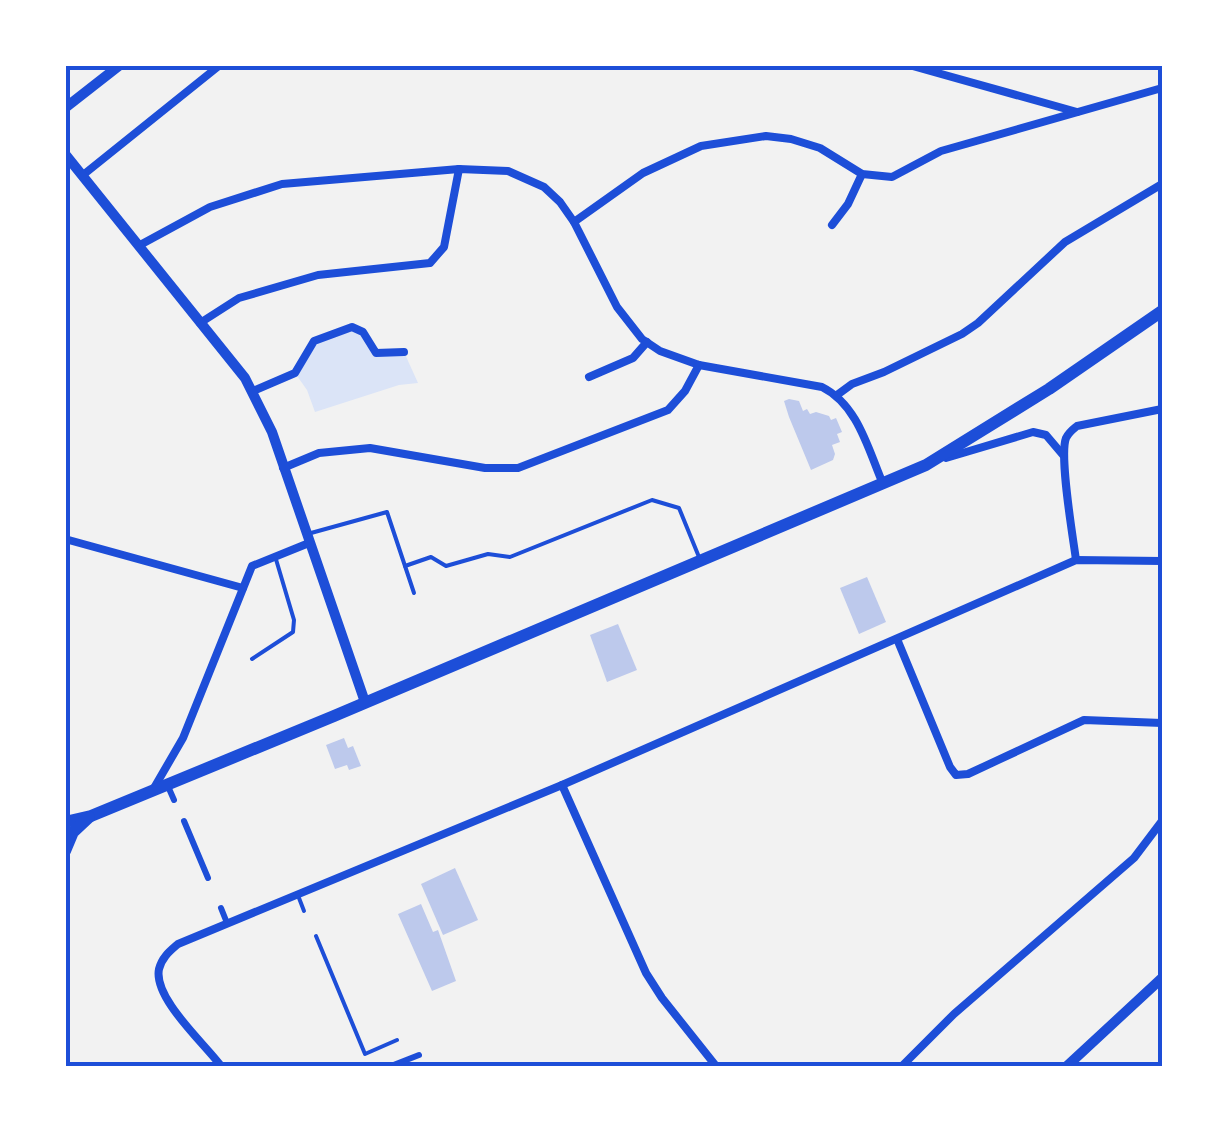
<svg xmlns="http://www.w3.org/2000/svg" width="1227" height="1131" font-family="Jost,sans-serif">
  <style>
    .green { fill: #dbe4f7 }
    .building { fill: #bdc9ec }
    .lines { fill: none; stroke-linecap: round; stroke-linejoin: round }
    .service { stroke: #1d4ed8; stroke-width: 4 }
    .pedestrian { stroke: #1d4ed8; stroke-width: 6 }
    .minor { stroke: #1d4ed8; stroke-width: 8 }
    .tertiary { stroke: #1d4ed8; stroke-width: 10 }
    .primary { stroke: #1d4ed8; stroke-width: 12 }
    .neatline { fill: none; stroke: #1d4ed8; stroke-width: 4 }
  </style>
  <rect width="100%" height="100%" fill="#f2f2f2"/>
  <path class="green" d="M359,328L373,351L404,352L418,383L399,385L315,412L307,390L295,373L309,345Z"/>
  <g class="building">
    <path d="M789,399L799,401L803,411L807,409L810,414L816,412L829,416L831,420L836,418L842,432L837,434L840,442L832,445L835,454L833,460L811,470L789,417L784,401Z"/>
    <path d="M867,577L886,622L859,634L840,588Z"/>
    <path d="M618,624L637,670L607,682L590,635Z"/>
    <path d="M344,738L348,748L353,746L361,766L349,770L347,765L335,769L326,745Z"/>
    <path d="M455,868L478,920L443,935L421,884Z"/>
    <path d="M421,904L433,932L438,930L456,981L432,991L398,914Z"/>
  </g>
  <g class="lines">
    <g class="service">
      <path d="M311,533L387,512L414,593"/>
      <path d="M405,566L431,557L446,566L488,554L510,557L652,500L679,508L699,557"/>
      <path d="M252,659L293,632L294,620L275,556"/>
      <path d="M299,898L304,911"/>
      <path d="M316,936L365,1054L397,1040"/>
    </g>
    <g class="pedestrian">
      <path d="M167,784L174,800"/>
      <path d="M184,821L208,878"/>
      <path d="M221,908L227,923"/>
      <path d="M391,1066L419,1055"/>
    </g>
    <g class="minor">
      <path d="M909,65L1077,112"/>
      <path d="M83,175L220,65"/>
      <path d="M574,222L643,173L701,146L766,136L791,139L820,148L862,174L892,177L941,151L1162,88"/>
      <path d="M832,225L848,204L862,174"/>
      <path d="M140,245L210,207L282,184L459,169L508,171L544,187L560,202L574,222L617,307L642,339L660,351L699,365L822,387C858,405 868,449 883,484"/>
      <path d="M200,323L239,298L318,275L430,263L444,247L459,169"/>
      <path d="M589,377L633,358L647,342"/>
      <path d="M253,391L295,373L314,341L352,327L363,332L376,353L404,352"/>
      <path d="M837,395L852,384L884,372L962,334L978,323L1065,242L1162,184"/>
      <path d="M946,458L1033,432L1046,435L1063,455"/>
      <path d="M283,468L319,453L370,448L485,468H518L668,410L685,391L699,365"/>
      <path d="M65,539L243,588"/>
      <path d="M1076,560C1073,537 1059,456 1066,438C1069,432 1072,430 1077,426L1162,409"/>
      <path d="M897,639L950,767L956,775L968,774L1084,720L1162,723"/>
      <path d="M562,785L646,973L662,998L716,1066"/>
      <path d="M154,788L183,738L252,566L309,543"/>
      <path d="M221,1066C204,1043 153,998 159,969C162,957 170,951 178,944L562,785L1076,560L1162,561"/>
      <path d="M902,1066L954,1014L1134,858L1162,821"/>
    </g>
    <g class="tertiary">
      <path d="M65,108L120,65"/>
      <path d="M65,154L245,378L272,432L365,702"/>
      <path d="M1067,1066L1162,978"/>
    </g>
    <g class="primary">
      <path d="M65,822L91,816L334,716L926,465L1049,389L1162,311"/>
      <path d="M65,851L73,832L89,817"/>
    </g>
  </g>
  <rect width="1227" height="1131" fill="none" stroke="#ffffff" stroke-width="135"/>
  <rect x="68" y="68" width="1092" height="996" class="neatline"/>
</svg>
